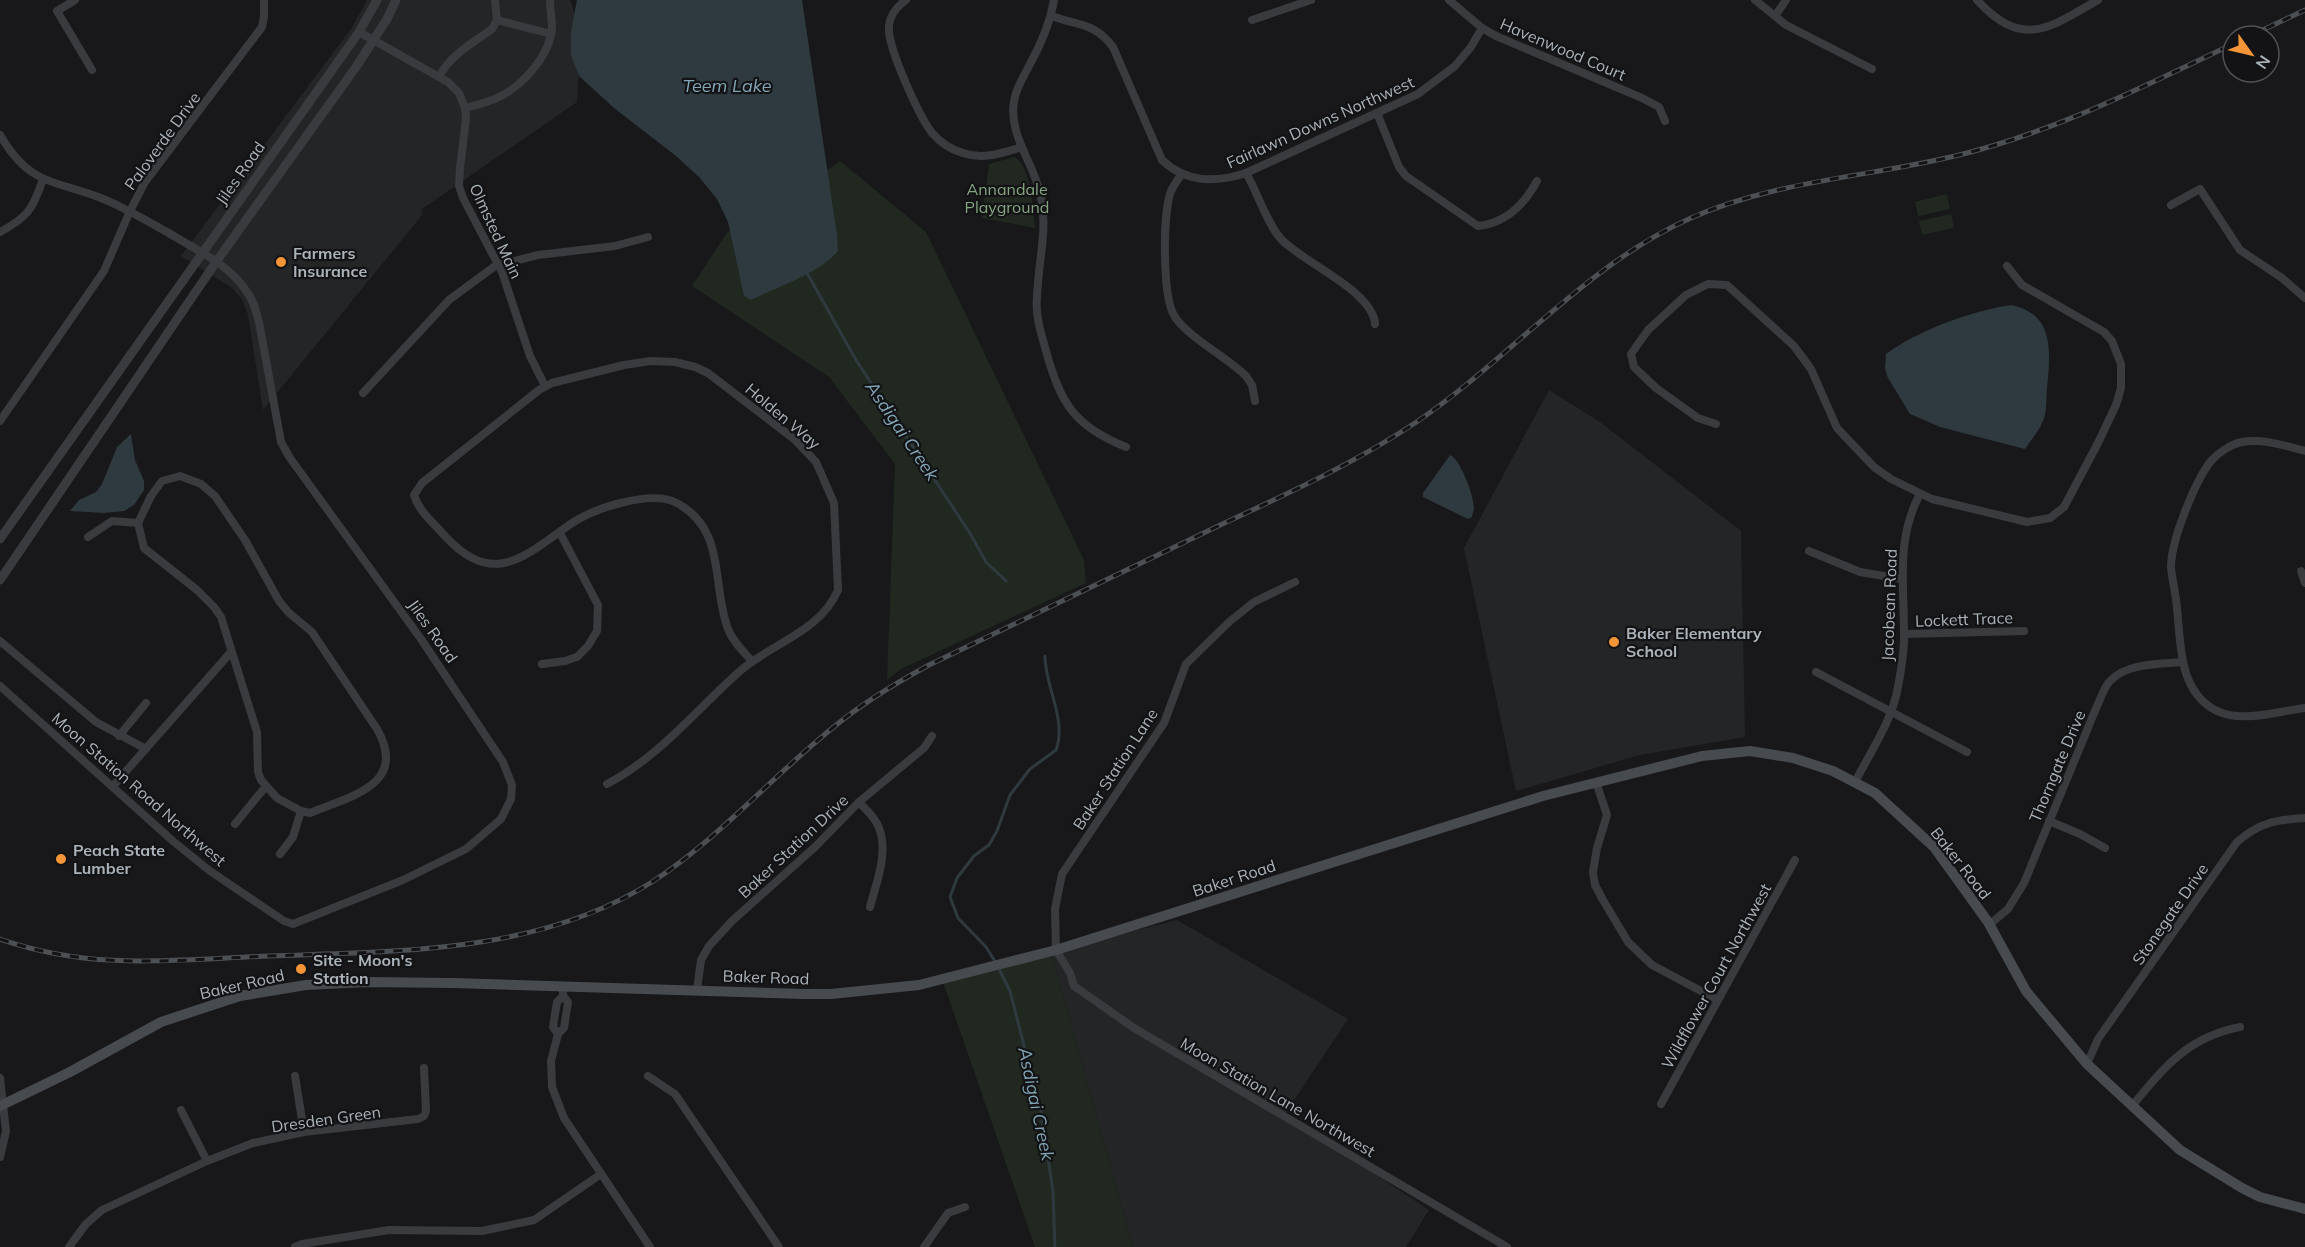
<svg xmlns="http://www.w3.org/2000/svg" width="2305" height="1247" font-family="Mulish,sans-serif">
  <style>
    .built { fill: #242527 }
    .green { fill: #202820 }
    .water { fill: #2e3a3f }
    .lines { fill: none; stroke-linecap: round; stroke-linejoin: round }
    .stream { stroke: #2e3a3f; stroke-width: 3 }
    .minor { stroke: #393b3f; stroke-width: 8 }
    .tertiary { stroke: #393b3f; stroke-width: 9 }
    .secondary { stroke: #474a4f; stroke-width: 10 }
    .rail-casing { stroke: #4c4f54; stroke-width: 5 }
    .rail { stroke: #131315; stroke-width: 3; stroke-dasharray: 9; stroke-linecap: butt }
    .poi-dot { fill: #f49537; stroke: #131315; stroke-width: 2 }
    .labels { text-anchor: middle; stroke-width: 4.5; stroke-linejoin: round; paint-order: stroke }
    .street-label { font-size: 16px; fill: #aab2ba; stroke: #131315 }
    .park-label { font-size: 16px; fill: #85a581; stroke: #131315 }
    .poi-label { font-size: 16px; font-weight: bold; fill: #aab2ba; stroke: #131315; text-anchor: start }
    .water-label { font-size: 18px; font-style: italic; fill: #81a5b5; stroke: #131315 }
  </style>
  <rect width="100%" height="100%" fill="#18181a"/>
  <g class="built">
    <path d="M367,0H570L581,32L577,102L422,209L423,214L263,410L248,315L242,299L232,288L181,256L351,29Z"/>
    <path d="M1549,390L1600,422L1741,531L1745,737L1640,755L1516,791L1464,548Z"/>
    <path d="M1177,920L1348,1019L1285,1114L1429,1210L1406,1247H1133L1051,952Z"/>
  </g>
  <g class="green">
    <path d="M1014,157C1031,164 1033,211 1035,228L982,218L989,164Z"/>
    <path d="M840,161L926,232L1084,560L1086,583L901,669L887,680L895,464L829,377L692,286L728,231L797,247L798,191Z"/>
    <path d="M1947,194L1950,209L1918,216L1915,202Z"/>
    <path d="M1951,214L1954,228L1922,235L1919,221Z"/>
    <path d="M1051,952L1133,1247H1035L942,979Z"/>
  </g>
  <g class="water">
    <path d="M577,0H802L837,235L838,251C820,273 777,287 751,300L744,296L728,222L717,199L699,177L676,156L614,108L579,76L571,55V32Z"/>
    <path d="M2011,305C2056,314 2050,354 2047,389C2046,399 2047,413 2043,421C2039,431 2031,440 2025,449L1940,427L1910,414L1888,378L1885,369L1886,354C1919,330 1971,311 2011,305Z"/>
    <path d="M131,434L135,460L144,481V490L134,505L124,511L104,513L70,511L79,500L96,492L102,484L117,447Z"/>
    <path d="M1450,455C1460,458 1474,496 1474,508C1474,510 1472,515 1472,517L1468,519L1423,497V493Z"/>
  </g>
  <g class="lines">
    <g class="stream">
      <path d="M807,273L856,360L971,535L986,562L1006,581"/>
      <path d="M996,963L986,947L958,918L950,897L957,878L974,856L989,845L997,831L1010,795L1030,769L1056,750C1067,719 1045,687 1045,656"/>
      <path d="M999,969L1010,991L1041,1112L1053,1191L1055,1247"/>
    </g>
    <g class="minor">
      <path d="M75,0L57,11L92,70"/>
      <path d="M906,0C896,7 888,18 889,31C890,52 919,116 932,133C940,142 952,150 963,153C983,160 1002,153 1022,147"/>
      <path d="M1054,0C1050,23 1041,44 1030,64C1024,76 1016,88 1014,101C1008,136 1035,164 1041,197C1048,230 1038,263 1037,297C1035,315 1041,333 1046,351C1061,404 1074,426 1126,447"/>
      <path d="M1449,0L1482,28L1496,36L1642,98L1659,107L1665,121"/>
      <path d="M1755,0L1786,25L1872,69"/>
      <path d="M1977,0C2022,49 2048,29 2098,0"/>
      <path d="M1052,16C1078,26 1094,22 1113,47L1162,160C1186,183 1215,183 1246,173L1418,94L1455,66L1471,47L1482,28"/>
      <path d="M1775,16L1786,0"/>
      <path d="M497,20L551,34"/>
      <path d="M1252,20L1311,0"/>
      <path d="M359,32L448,82L459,93L465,108L466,118L460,168L459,186L463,198L502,272L530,356L545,386"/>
      <path d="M439,77C449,56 474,42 492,29L497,20L495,0"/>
      <path d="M465,108C477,105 490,102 501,96C524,84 550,55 552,28C552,19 550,9 550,0"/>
      <path d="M1377,113L1399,167L1406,176L1478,226C1506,223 1524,205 1537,181"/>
      <path d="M0,135C30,186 52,179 101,198C124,207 145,220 167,232C195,249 229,264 247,292C254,301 256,311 259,322L281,442L290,458L421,639L503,762L512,785L511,799L501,819L466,849L403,880L293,924L284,921L210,871L174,842L0,686"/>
      <path d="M1246,173C1258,193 1266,222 1281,239C1302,262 1373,291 1375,324"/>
      <path d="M1181,175C1177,181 1172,187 1170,194C1163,217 1162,298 1175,317C1189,338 1227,357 1246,376L1252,385L1255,401"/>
      <path d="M2171,205L2200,189L2240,250L2282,278L2305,298"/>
      <path d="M0,232C28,217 33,209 43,179"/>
      <path d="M363,393L449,300L495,266L538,255L615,246L648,237"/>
      <path d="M0,421L104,271L130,211L145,182L262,27L264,17V0"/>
      <path d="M1716,424L1698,418L1656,388L1634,367L1631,354L1648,330L1686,295L1708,284L1727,285L1794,346L1811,369L1837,428L1874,467L1891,479L1932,499L2027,522L2050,518L2064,507L2098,443L2116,405L2121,388V364L2112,341L2104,332L2022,285L2007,266"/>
      <path d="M2305,451C2286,446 2262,438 2242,442C2231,444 2218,453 2211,461C2195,481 2171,541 2171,567C2172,580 2176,594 2177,608C2181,643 2178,690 2215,710C2241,724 2278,711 2305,708"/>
      <path d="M180,476L201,484L215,496L245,540L279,601L288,612L312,632L377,729C409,785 350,796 310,813L301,811L277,798L261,780L258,772L257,732L221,617L214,607L197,590L144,548L138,523L151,496L162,481Z"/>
      <path d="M88,537L112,521L138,523"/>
      <path d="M1809,551L1860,572L1902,579"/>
      <path d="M2301,571L2305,583"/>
      <path d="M1295,582L1254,602L1229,622L1186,664L1164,723L1062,874L1055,909L1056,950L1070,973L1074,986L1134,1028L1507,1247"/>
      <path d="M1905,634L2024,631"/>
      <path d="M0,641L96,722L146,749"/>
      <path d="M542,664L565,661L577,657L588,646L597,631L598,605L560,533"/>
      <path d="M1816,672L1967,752"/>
      <path d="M119,736L146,703"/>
      <path d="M1596,782L1607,815L1597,848L1593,872L1595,885L1603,900L1628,942L1652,965L1718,1000"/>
      <path d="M1855,782C1871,751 1892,721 1898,687C1901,670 1905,650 1904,632C1904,585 1896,538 1920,494"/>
      <path d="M607,784C659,757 697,709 740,671C772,643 820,632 838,590L834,503L816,462L794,439L708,373L695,367L675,362L651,361L624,365L552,383L539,390L422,483L414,495C419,512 433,522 444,535C492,588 523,558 569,525C592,509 650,489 677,503C727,530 711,584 728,629C733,642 743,651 752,661"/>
      <path d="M113,786L231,652"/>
      <path d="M859,802C866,810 876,818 879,828C889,852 876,884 870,907"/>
      <path d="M2049,821L2080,834L2105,848"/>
      <path d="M235,824L266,786"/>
      <path d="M280,854L293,837L301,811"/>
      <path d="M1989,925L2008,909L2024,883L2097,706C2101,698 2104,687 2110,681C2127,663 2160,664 2183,662"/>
      <path d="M563,987V996L568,1002L564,1028L558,1034L551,1061L552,1087L564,1118L650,1247"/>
      <path d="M697,990L701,960L709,946L732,921L815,847L859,802L924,748L932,736"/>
      <path d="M558,1034L553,1027L557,1002L563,996"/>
      <path d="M2087,1064L2098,1039L2237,842C2260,822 2276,820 2305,818"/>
      <path d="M295,1076L304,1132"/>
      <path d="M648,1076L675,1094L779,1247"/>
      <path d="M0,1078L6,1131L0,1157"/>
      <path d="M1661,1104L1795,860"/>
      <path d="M2132,1106C2164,1067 2188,1037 2240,1027"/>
      <path d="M181,1110L207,1161"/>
      <path d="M69,1247L86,1224L102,1210L207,1161L253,1143L304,1132L418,1119L424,1116L426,1111L424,1068"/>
      <path d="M295,1247L302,1244L389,1230L482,1231L534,1220L601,1174"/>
      <path d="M924,1247L948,1213L965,1207"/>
    </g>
    <g class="tertiary">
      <path d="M0,539L359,32L377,0"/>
      <path d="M0,580L216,262L356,67L387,19L396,0"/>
    </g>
    <path class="secondary" d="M0,1106L70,1072L161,1022L240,996L306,985L366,982L454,983L804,994H831L919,985L1056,950L1543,796L1702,756L1750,751L1793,758L1833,771L1875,793L1934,847L1988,922L2026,991L2087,1064L2180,1150L2242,1188L2260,1197L2305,1209"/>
    <g class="rail-casing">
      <g id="rail">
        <path d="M2250,36L2305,10"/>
        <path d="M0,939C92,971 174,960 269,956C398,951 538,954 652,882C720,838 772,776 835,726C864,702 896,683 929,665C1024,619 1119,574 1214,528C1282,496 1352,465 1415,423C1510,359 1585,265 1691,218C1774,181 1868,177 1955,156C2055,132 2140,88 2233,44"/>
      </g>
    </g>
    <use href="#rail" class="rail"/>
  </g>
  <g class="poi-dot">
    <circle cx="281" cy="262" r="6"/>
    <circle cx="1614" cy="642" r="6"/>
    <circle cx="61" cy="859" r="6"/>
    <circle cx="301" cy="969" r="6"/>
  </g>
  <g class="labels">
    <g class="street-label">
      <text transform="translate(1563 49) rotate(23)" y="6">Havenwood Court</text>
      <text transform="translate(1320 122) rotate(-24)" y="6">Fairlawn Downs Northwest</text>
      <text transform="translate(162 141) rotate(-54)" y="6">Paloverde Drive</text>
      <text transform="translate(240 173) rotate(-55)" y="6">Jiles Road</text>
      <text transform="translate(496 231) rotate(65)" y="6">Olmsted Main</text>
      <text transform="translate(783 416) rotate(40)" y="6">Holden Way</text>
      <text transform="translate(1889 605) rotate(-88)" y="6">Jacobean Road</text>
      <text transform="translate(1964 619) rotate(-2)" y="6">Lockett Trace</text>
      <text transform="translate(433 631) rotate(55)" y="6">Jiles Road</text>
      <text transform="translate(2057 766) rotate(-67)" y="6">Thorngate Drive</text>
      <text transform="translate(1115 769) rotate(-57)" y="6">Baker Station Lane</text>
      <text transform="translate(139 789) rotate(41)" y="6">Moon Station Road Northwest</text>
      <text transform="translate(793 846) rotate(-43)" y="6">Baker Station Drive</text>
      <text transform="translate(1961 863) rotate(52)" y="6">Baker Road</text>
      <text transform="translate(1234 878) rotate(-18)" y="6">Baker Road</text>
      <text transform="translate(2170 914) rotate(-55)" y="6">Stonegate Drive</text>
      <text transform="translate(1716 976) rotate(-61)" y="6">Wildflower Court Northwest</text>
      <text transform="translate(766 977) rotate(2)" y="6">Baker Road</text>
      <text transform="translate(242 984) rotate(-13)" y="6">Baker Road</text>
      <text transform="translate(1278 1097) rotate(30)" y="6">Moon Station Lane Northwest</text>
      <text transform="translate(326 1119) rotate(-8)" y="6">Dresden Green</text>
    </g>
    <g class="park-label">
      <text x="1007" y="195">Annandale<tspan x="1007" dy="18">Playground</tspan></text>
    </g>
    <g class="poi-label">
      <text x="293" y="259">Farmers<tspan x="293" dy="18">Insurance</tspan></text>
      <text x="1626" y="639">Baker Elementary<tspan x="1626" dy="18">School</tspan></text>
      <text x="73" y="856">Peach State<tspan x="73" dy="18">Lumber</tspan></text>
      <text x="313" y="966">Site - Moon's<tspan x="313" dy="18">Station</tspan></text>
    </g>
    <g class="water-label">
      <text x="727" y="92">Teem Lake</text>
      <text transform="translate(902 431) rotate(56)" y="6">Asdigai Creek</text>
      <text transform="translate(1036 1104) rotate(78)" y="6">Asdigai Creek</text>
    </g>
  </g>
  <g transform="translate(2251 54) rotate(124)"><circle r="28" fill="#131315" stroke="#4f5357" stroke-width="1.5"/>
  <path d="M0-4.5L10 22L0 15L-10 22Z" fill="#f49537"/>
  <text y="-9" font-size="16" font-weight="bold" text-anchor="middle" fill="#aab2ba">N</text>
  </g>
</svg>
